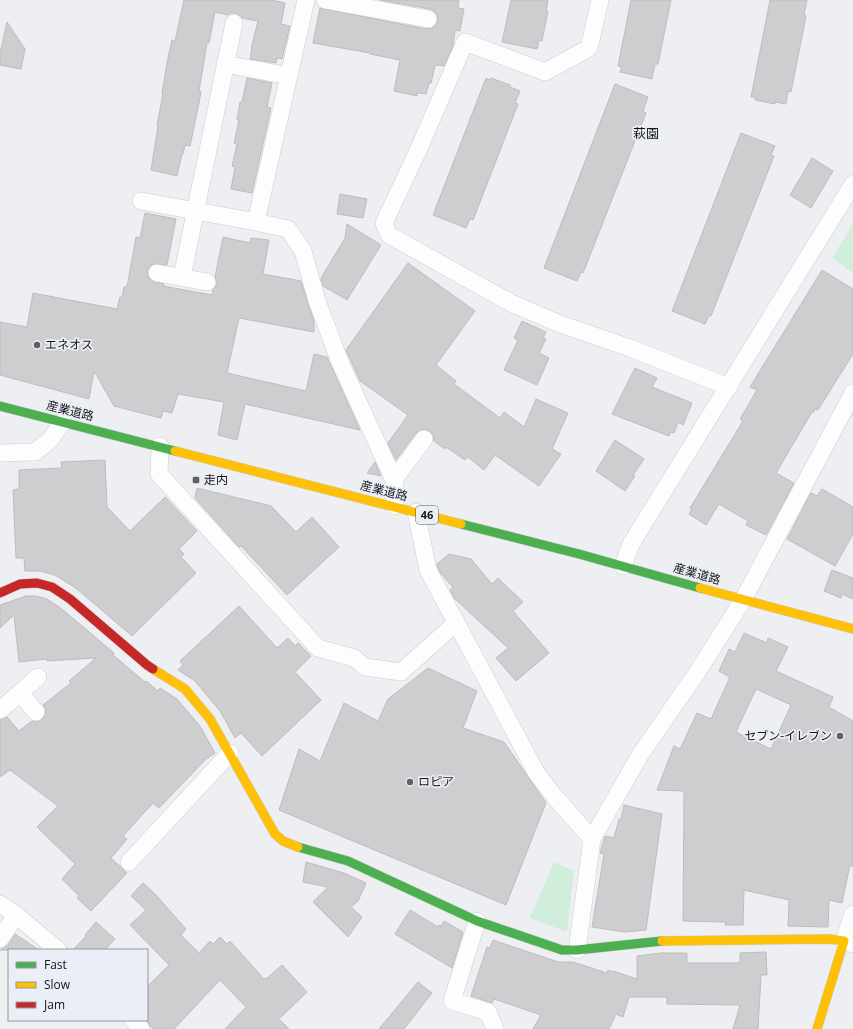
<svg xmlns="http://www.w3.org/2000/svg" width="853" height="1029" font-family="'Open Sans','Noto Sans JP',sans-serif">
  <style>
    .green { fill: #d1eddc }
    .building { fill: #cecdcf; stroke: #bdbcbe; fill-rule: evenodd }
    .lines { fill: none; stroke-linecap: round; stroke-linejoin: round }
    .street-casing { stroke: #cbcdd0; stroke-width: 18 }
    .fast-casing { stroke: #cbcdd0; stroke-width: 10 }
    .slow-casing { stroke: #cbcdd0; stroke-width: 10 }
    .jam-casing { stroke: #cbcdd0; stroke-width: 10 }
    .street { stroke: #fcfdfd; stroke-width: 17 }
    .fast { stroke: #4caf50; stroke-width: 9 }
    .slow { stroke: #ffc107; stroke-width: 9 }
    .jam { stroke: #c62828; stroke-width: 9 }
    .poi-dot { fill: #606165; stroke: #eaeef6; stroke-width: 1.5 }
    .labels { text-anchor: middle; stroke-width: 3.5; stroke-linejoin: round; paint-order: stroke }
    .shield { fill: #eaeef6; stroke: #54565b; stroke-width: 1 }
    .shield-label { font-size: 11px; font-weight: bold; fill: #141518 }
    .poi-label { font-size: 12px; fill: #141518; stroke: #eaeef6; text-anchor: start }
    .street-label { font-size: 12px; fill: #141518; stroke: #eaeef6 }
    .neighbourhood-label { font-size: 13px; fill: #141518; stroke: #eaeef6 }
  </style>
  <rect width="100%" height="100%" fill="#edeff3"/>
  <g class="green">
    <path d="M853,224V273L832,258Z"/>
    <path d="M554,862L574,871L567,932L530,918Z"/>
  </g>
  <g class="building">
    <path d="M184,0H272L285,3L281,24L290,26L282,59L277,58L276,63L250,59L252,49H251L258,21L242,18L236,13H231L228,15L215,12L209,43H207L199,91L201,92L199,103L190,146L185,145L183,154H182L177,176L151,170L158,126H157L163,93H162L167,63L172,40L175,41Z"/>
    <path d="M380,0H459L458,8L464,9L460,31L455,30L453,46L444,66L435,65L431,83H429L426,94L417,93V96L394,91L400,60L370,54V53L313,43L320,8L426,29L432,28L435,26L438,21L437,15L435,12L430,9Z"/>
    <path d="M511,0H548L546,11H548L542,41L539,40L537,49L502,42Z"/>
    <path d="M631,0H671L658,64H655L652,79L620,72L622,67L618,66Z"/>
    <path d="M770,0H807L804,15L806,16L791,92L788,91L786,104L775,102V104L755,100V97H751Z"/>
    <path d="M7,22L25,49L21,69L0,65V54Z"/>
    <path d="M247,78L272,83L267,107L271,108L252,193L231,189L235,167L232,166L237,144L234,143L239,120H237L240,102H242Z"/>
    <path d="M486,78L490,80L491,78L510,85V87L520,91L515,103L518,104L501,148L473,220L470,219L466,228L433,215Z"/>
    <path d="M615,84L648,97L643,111L646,113L583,273L581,272L577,281L544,268Z"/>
    <path d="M741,133L775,146L771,155L774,156L711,316H709L705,324L672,311Z"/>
    <path d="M812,158L833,171L811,208L790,195Z"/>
    <path d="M340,194L367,199L363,218L337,214Z"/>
    <path d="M145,213L176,219L167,265L154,264L150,266L147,271L148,276L150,280L164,284L163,286L212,295L213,290L217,284L215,277L223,237L250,243L251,238L269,240L263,274L301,281L314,321V332L239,318L227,373L306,391L314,354L327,357L360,430L245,404L237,440L218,435L224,402L178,394L172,413L163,411L161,418L114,406L94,371L89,399L0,375V322L27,327L33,293L117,309L120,297H122L124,287H127L136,237L140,238Z"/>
    <path d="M347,224L381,245L347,300L323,286L321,278L345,238Z"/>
    <path d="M408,263L475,311L436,365L456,381L454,384L500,418L504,412L524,427L536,399L568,413L552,449L561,454L539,486L495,455L484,470L468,457L465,460L446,447L445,449L434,441L433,435L430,431L425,429L420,430L416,433L396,460L388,443L408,415L360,381L346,350Z"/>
    <path d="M822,270L853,289V354L818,410L815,409L813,413L812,412L776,473L794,483L766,535L746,525L748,521L719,504L706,525L689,514L692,509L690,508L743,421L740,419L757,390L750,387Z"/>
    <path d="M522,321L546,332L543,338L546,339L539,353L549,358L537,385L504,370L518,340L514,338Z"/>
    <path d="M635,368L657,378L652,387L692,403L683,425L678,422L674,433L671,432L669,436L612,414Z"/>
    <path d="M615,440L644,459L633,475L635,476L625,491L596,471Z"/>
    <path d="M105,460L107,507L130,531L165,497L197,531L179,549L184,554L181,557L196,573L132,636L77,589L55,575L40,571H25L24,558H16L13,490L19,489V470L62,468L61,462Z"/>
    <path d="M375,462L381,476L367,473Z"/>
    <path d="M197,488L271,506L296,532L312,517L339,547L287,595L241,546L239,547L195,498Z"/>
    <path d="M822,489L853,507V534L835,566L787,539L811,493L817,496Z"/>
    <path d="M449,554L471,559L492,584L498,578L523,602L513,611L549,653L516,681L496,658L508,648L454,598L450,590L453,587L441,574L438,568L437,564Z"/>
    <path d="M832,570L853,578V599L842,594L841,598L824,591Z"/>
    <path d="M26,596H36L47,599L62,609L114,653L113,655L145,682L146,681L158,691L160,688L177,699L200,726L215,753L206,759L159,808L153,803L123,836L127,839L111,858L127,873L91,911L77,898L79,896L62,879L75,864L37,827L58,806L10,770L0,777V720L7,717L19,731L32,721L37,722L42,720L45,715L46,710L43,705L71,683L69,681L96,658L47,661V659L19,662L14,615L0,628V605Z"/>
    <path d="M239,606L277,648L288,638L295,646L298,643L311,656L295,672L321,700L262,756L241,733L235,738L220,711L195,681L178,670L183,665L180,661Z"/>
    <path d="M744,633L767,643L768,638L788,647L776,671L833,697L829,707L853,721V867L850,865L842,903L829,900L828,927L788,926L789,900L744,890L743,925H725L726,922L683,921L684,791L657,790L674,746L680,749L697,713L711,719L730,677L719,671L729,649L735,652ZM756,689L791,705L771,749L736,732Z"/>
    <path d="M428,668L477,691L463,728L504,742L546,803L506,905L279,810L299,749L320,761L344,703L378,721L388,699Z"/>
    <path d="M624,805L662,814L646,930L625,932L592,927L604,854L600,853L605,836L614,838L619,819H621Z"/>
    <path d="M306,862L344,873L366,883L358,901L351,907L362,917L348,937L313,902L328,887L303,882Z"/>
    <path d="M143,883L155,894L186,929L181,935L199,953L210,941L213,944L220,937L227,944L230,941L264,979L265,978L266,979L282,965L307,992L279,1019L289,1029H225L246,1007L220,980L174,1029H154L150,1026L147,1021V987L169,965L130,925L146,910L131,896Z"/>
    <path d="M410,910L438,927L439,925L441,926L444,921L463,932L452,968L395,934Z"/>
    <path d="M96,922L115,939L105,950H73L86,936L85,935Z"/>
    <path d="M15,934L39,950H0L8,945Z"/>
    <path d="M493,940L558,962H573L607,973L608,970L613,972V971L637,979V956L661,953H687V963H740V953L766,952L767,975H761L758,1029H733L740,1005L667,1004V997H629L623,1017L616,1014L609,1029H533L541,1015L494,999L492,1003L471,996L487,947L490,948Z"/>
    <path d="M418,982L432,993L404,1029H379Z"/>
  </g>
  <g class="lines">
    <g class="street-casing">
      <g id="street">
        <path d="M325,0L428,19"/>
        <path d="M600,0L589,48L545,72L465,42L417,153L384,223L389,235L511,303L560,324L630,348L729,387"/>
        <path d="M225,64L289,76"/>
        <path d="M141,201L256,222L288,229L303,251L317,301L340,362L394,480L395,506"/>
        <path d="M256,222L306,0"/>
        <path d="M157,273L207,282"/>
        <path d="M182,277L234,23"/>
        <path d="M160,446L159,474L318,648L354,658L365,667L401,672L456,623"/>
        <path d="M0,453L35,452L50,440L63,422"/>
        <path d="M394,480L424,439"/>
        <path d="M416,512L428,570L536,772L554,796L592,839L577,950"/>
        <path d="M623,566L631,544L853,184"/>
        <path d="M20,693L36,712"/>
        <path d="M0,710L38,677"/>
        <path d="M592,839L640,755L698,671L743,600L853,393"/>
        <path d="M129,862L230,753"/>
        <path d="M0,904L16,915L58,950"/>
        <path d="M853,914L844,941L853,944"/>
        <path d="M477,921L452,1001L488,1012L495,1029"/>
        <path d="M0,939L16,915"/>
        <path d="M133,1020L141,1029"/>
      </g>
    </g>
    <g class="fast-casing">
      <g id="fast">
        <path d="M0,406L175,451"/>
        <path d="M461,524L579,554L700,588"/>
        <path d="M298,847L348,861L477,921L562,950H577L662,941"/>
      </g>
    </g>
    <g class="slow-casing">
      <g id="slow">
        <path d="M175,451L461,524"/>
        <path d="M700,588L853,629"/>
        <path d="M153,669L185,689L210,719L275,834L283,841L298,847"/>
        <path d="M662,941L829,939L844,941L817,1029"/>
      </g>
    </g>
    <g class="jam-casing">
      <path id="jam" d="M0,593L20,584L37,583L52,587L70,599L147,665L153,669"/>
    </g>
    <use href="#street" class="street"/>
    <use href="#fast" class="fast"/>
    <use href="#slow" class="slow"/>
    <use href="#jam" class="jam"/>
  </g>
  <g class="poi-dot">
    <circle cx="37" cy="345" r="4"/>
    <rect x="192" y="476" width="8" height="8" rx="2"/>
    <circle cx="840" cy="736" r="4"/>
    <circle cx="410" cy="782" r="4"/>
  </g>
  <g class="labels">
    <rect class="shield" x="416" y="506" width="22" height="18" rx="3"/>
    <g class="shield-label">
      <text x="427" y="519">46</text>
    </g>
    <g class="poi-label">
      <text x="45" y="349">エネオス</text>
      <text x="204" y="484">走内</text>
      <text x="832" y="740" text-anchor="end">セブン-イレブン</text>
      <text x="418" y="786">ロピア</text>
    </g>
    <g class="street-label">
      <text transform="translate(70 411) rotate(14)" y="4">産業道路</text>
      <text transform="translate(384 491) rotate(14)" y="4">産業道路</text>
      <text transform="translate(697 574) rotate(16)" y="4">産業道路</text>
    </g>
    <g class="neighbourhood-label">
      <text x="646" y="138">萩園</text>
    </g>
  </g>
  <rect x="8" y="949" width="140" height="72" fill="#eaeef6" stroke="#94979d"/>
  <rect x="16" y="962" width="20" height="6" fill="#4caf50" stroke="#94979d"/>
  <text x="44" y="969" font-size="12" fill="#141518">Fast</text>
  <rect x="16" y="982" width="20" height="6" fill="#ffc107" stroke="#94979d"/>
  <text x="44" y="989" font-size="12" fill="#141518">Slow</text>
  <rect x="16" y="1002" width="20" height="6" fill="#c62828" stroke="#94979d"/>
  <text x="44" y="1009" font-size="12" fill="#141518">Jam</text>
</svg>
